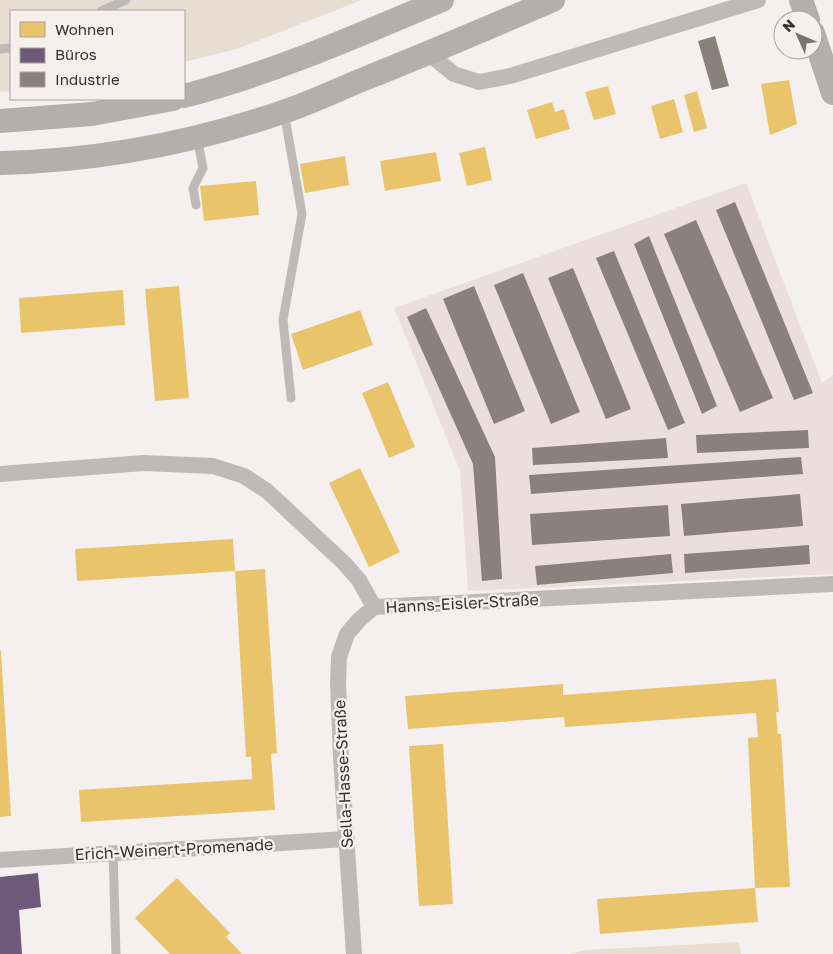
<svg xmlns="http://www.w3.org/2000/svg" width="833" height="954" font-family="'Golos Text',sans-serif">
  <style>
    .built { fill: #eadfdd }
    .green { fill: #e7ddd1 }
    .homes { fill: #e9c46a }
    .offices { fill: #6d597a }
    .industry { fill: #8a817c }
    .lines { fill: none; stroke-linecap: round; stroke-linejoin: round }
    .lane { stroke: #bfbab7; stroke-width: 9 }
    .street { stroke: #bfbab7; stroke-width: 16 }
    .secondary { stroke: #b4afab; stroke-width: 24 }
    .labels { text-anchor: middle; stroke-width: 5; stroke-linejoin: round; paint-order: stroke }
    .street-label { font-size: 16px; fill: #353231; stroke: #f7efed }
  </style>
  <rect width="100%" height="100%" fill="#f5f0ef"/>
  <path class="built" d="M746,183L822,383L833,375V574L468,591L460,471L394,308Z"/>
  <g class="green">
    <path d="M0,0H362L237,49L184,62V11H11V91L0,92Z"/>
    <path d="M739,942L741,954H569L587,950Z"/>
  </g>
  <g class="homes">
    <path d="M789,80L797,124L770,135L761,84Z"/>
    <path d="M608,86L616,114L594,120L585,92Z"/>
    <path d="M697,91L707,128L694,132L684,95Z"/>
    <path d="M674,99L683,132L660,139L651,106Z"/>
    <path d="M552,102L555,112L564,109L570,129L536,139L527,110Z"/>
    <path d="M485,147L492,180L467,186L459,153Z"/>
    <path d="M436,152L441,181L385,191L380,161Z"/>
    <path d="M345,156L349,185L305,193L300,164Z"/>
    <path d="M256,181L259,215L204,221L200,186Z"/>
    <path d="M179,286L189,398L155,401L145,289Z"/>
    <path d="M123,290L125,325L21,333L19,298Z"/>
    <path d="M360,310L373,345L303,370L291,334Z"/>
    <path d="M388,382L415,447L389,458L362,393Z"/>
    <path d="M360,468L400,552L369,567L329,483Z"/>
    <path d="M233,539L235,571L77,581L75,549Z"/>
    <path d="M265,569L277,753L271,754L275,810L81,822L79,790L252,779L251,757H246L235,571Z"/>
    <path d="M0,651H1L11,816L0,817Z"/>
    <path d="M776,679L779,712H776L778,734H781L790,887L755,888L748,738L758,737L756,713L565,727L564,717L408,729L405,696L563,684V695Z"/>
    <path d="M443,744L453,904L419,906L409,746Z"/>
    <path d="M177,878L230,933L226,937L242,954H170L135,918Z"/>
    <path d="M755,888L758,922L600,934L597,899Z"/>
  </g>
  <path class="offices" d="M38,873L41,907L19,910L22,954H0V877Z"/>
  <g class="industry">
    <path d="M715,36L729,86L712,90L698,41Z"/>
    <path d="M735,202L813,393L794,400L716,210Z"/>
    <path d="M696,220L773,398L740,412L664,234Z"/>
    <path d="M649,236L717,406L702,414L634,244Z"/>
    <path d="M614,251L685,423L668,430L596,258Z"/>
    <path d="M573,268L631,409L606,419L548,278Z"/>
    <path d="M523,273L580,412L551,424L494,285Z"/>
    <path d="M474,286L525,411L494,424L443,299Z"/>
    <path d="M426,308L495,457L502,579L482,581L473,464L407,317Z"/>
    <path d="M808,430L809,448L697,453L696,435Z"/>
    <path d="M666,438L668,458L533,465L532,448Z"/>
    <path d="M801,457L803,474L531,494L529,475Z"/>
    <path d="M800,494L803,526L684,536L681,504Z"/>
    <path d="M668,505L670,536L532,545L530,514Z"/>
    <path d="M809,545L810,564L685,573L684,554Z"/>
    <path d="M671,554L673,573L537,585L535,566Z"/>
  </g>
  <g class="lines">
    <g class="lane">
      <path d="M101,11L126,0"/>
      <path d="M0,49L11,48"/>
      <path d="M284,112L302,214L283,320L291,398"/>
      <path d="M196,205L193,188L203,168L197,137"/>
      <path d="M113,852L116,954"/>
    </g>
    <g class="street">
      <path d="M428,53L454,74L479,82L510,76L758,0"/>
      <path d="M0,474L144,463L213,466L244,476L267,491L344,563L359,580L374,607L833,584"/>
      <path d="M0,860L347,839"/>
      <path d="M354,954L341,758L338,683L339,657L347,634L359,620L374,607"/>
    </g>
    <g class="secondary">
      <path d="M801,0L808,20"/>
      <path d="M813,33L833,93"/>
      <path d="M184,96C273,73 357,36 442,0"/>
      <path d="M0,121L92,114L173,99"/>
      <path d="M0,163C96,161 192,143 283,112C310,103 337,90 364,79C427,54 490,27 553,0"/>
    </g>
  </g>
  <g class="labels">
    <g class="street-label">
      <text transform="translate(462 603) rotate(-3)" y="6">Hanns-Eisler-Straße</text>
      <text transform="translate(343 774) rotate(-93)" y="6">Sella-Hasse-Straße</text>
      <text transform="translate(174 849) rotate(-3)" y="6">Erich-Weinert-Promenade</text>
    </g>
  </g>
  <rect x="10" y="10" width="175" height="90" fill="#f7efed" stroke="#a9a3a2"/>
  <rect x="20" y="22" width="25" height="15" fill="#e9c46a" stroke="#a9a3a2"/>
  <text x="55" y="35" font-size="15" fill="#353231">Wohnen</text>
  <rect x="20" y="48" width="25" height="15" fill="#6d597a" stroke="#a9a3a2"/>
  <text x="55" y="60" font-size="15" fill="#353231">Büros</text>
  <rect x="20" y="72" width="25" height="15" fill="#8a817c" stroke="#a9a3a2"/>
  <text x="55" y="85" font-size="15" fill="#353231">Industrie</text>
  <g transform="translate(798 35) rotate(315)"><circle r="24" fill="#f7efed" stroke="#a9a3a2"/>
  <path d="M0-4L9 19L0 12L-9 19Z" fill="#787474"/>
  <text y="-8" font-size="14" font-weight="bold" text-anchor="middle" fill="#353231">N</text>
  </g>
</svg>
